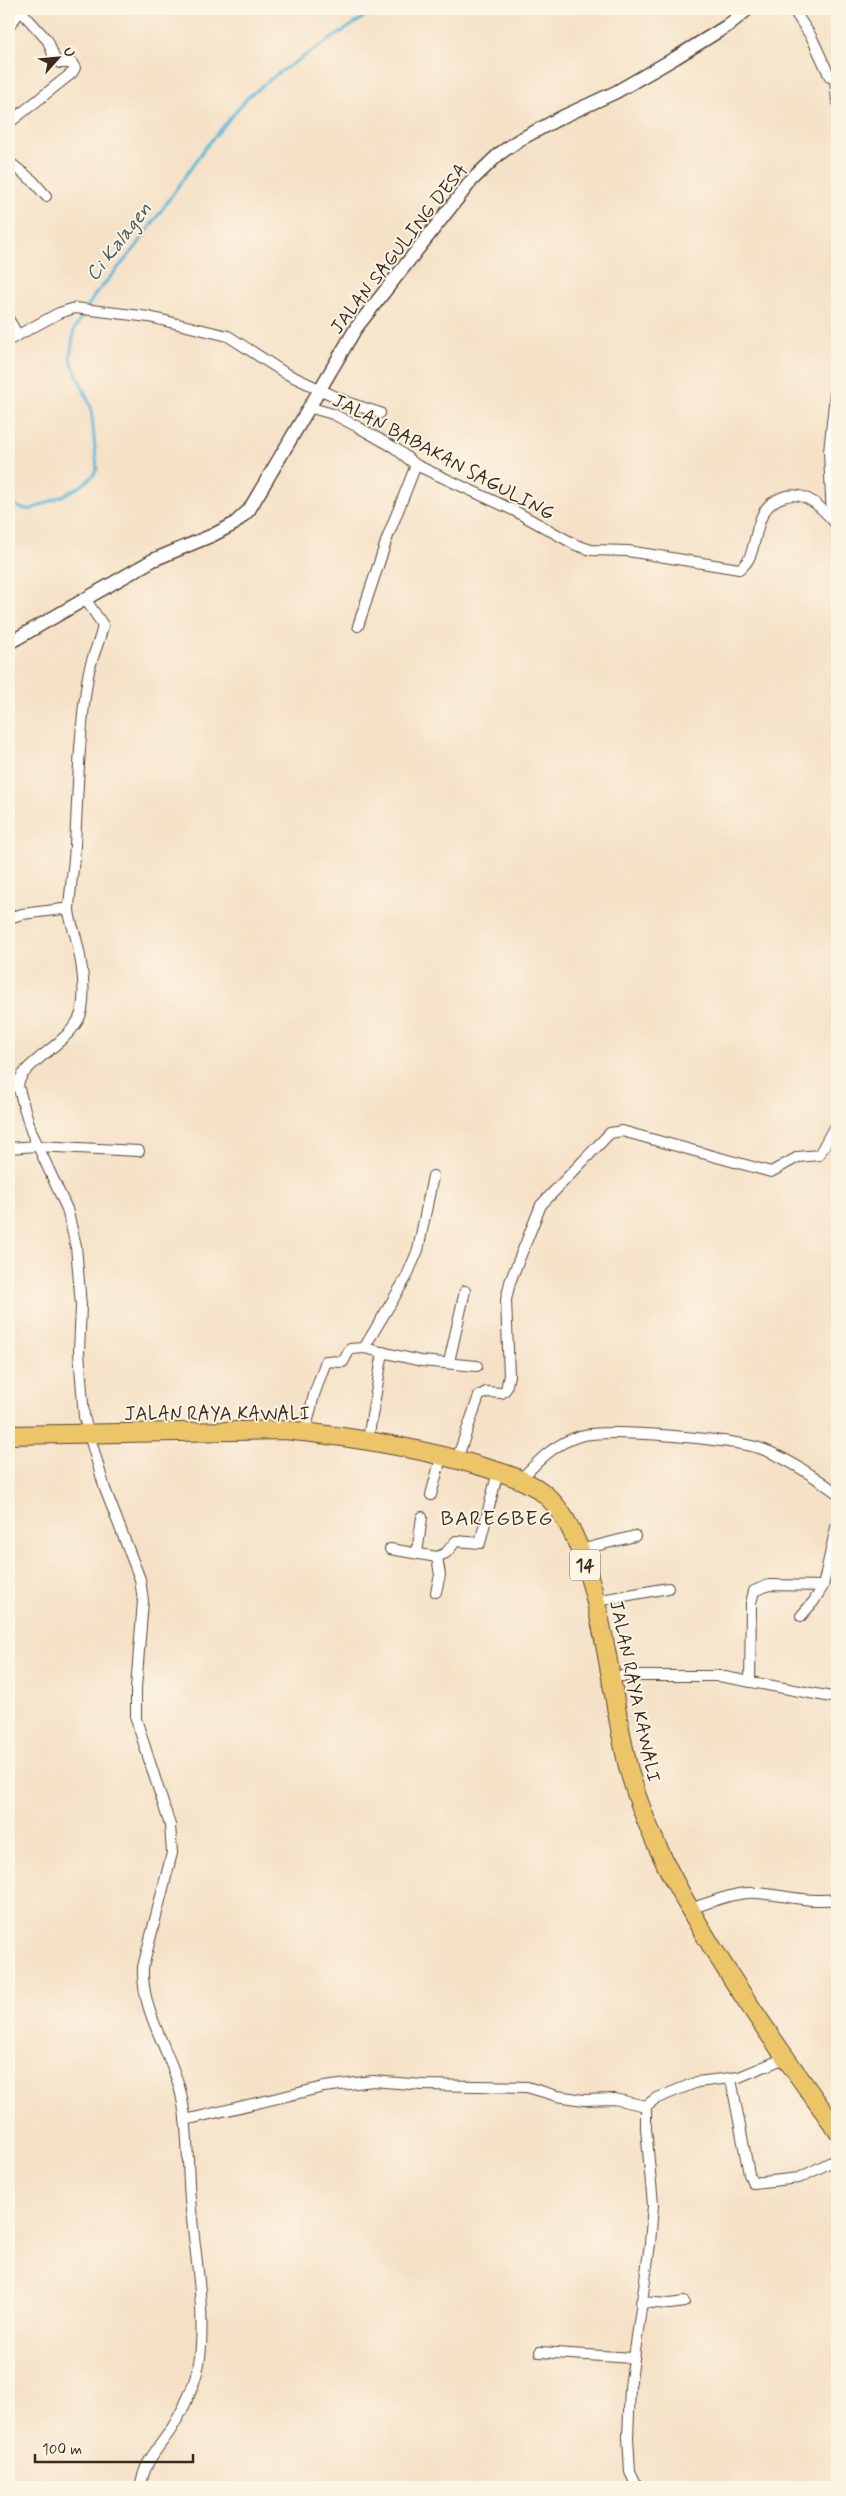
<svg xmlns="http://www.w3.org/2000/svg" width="846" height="2496" font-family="Mynerve,sans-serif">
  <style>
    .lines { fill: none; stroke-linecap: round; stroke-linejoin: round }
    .stream { stroke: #5eb8dc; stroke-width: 3 }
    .minor-casing { stroke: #574537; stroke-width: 12 }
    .tertiary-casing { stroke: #574537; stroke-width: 15 }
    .trunk-casing { stroke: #574537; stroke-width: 20 }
    .minor { stroke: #fff; stroke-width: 10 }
    .tertiary { stroke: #fff; stroke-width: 12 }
    .trunk { stroke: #edc569; stroke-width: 18 }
    .labels { text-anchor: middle; stroke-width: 4; stroke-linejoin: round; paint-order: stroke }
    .shield { fill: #fcf5e5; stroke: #75675a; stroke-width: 1 }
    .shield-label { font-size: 18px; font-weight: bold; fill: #3b2a1e }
    .street-label { font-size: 19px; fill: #3b2a1e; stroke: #fcf5e5 }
    .water-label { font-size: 20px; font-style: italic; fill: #475c60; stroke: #fcf5e5 }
    .quarter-label { font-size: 21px; letter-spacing: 1px; fill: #3b2a1e; stroke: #fcf5e5 }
  </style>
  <rect width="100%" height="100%" fill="#fcf5e5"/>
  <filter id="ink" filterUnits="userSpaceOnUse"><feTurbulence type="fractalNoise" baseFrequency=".02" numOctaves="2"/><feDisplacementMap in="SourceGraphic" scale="10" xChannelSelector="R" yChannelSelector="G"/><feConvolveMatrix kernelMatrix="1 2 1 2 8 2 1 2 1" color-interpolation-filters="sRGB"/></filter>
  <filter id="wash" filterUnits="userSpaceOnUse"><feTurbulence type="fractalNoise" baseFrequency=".0096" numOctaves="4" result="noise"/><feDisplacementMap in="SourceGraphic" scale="20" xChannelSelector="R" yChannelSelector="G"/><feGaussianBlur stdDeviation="1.12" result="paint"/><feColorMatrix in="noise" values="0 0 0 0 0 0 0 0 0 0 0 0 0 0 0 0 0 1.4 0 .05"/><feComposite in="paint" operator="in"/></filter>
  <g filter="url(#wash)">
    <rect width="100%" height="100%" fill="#f5e1c6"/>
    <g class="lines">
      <path class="stream" d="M9,499C16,507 21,510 32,509C50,501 90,487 97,469L91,407L70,358L74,330L94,296L136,247L205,148L248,97L280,72L360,20L371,9"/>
    </g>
  </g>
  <g filter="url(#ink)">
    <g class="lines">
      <g class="minor-casing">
        <g id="minor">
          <path d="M793,9L812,38L830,77L837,78"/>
          <path d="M9,26L22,9"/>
          <path d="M835,79L837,101"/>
          <path d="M9,123L72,73L75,68L72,63H60L55,60L48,41L21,11"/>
          <path d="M9,162L33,181L46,196"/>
          <path d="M9,320L18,335"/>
          <path d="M9,340L59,313L75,308L149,317L228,336L285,373L349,403L380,413"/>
          <path d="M308,407L333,414L358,427L395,448L416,465L513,510L576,545L591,550L628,551L739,569C763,556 747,509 783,497C806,489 823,509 837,525"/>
          <path d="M832,519L829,452L837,375"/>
          <path d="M86,600L103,625C100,642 91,658 88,676C79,732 78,789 75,845C74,867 70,888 69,909C69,918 74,930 76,938C82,962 86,986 82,1010C76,1041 19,1063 18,1086L31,1131L67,1209L76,1246L81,1306L79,1352L84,1417L105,1489L140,1579L143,1601L136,1688V1719L170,1825L172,1853L143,1967C141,2009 167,2046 179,2086C189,2122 187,2162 190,2199C194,2247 204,2298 201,2346C200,2374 186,2405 172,2428C159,2448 143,2462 141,2487"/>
          <path d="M358,626L388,536L416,465"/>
          <path d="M9,918L22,914L63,909L69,912"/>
          <path d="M9,1148L37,1146L139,1151"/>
          <path d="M364,1348L406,1278L418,1250L433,1176"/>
          <path d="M449,1362L465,1291"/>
          <path d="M305,1432L314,1395L326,1361L343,1362L350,1349L364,1348L421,1361L477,1366"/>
          <path d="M368,1439L383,1352"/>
          <path d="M457,1459L479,1396L486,1392L502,1393L506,1389L509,1375L506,1300L510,1282L541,1205L610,1133L622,1131L771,1172L798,1157L819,1155L832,1131L837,1127"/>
          <path d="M520,1480C538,1461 555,1443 580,1436C608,1428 734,1439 762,1449C789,1459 814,1476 837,1493"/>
          <path d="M431,1495L442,1454"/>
          <path d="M390,1549L437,1557L446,1553L456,1541L480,1543L498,1471"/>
          <path d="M580,1550L635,1536"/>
          <path d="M417,1553L422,1517"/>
          <path d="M436,1592L440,1575L437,1557"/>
          <path d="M596,1601L668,1588"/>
          <path d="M801,1616L814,1601L823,1586L837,1523"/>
          <path d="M610,1676H719L837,1698"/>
          <path d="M750,1682L751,1603L754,1591L769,1585L823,1586"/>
          <path d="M689,1909C710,1903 735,1891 757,1893C784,1895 809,1903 837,1899"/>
          <path d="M731,2079L749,2174L753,2183L799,2178L837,2159"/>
          <path d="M185,2120L324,2087L373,2081L423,2085L527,2087L557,2096L584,2100L614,2099L646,2106"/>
          <path d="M641,2302L670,2304L684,2302"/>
          <path d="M540,2352L633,2358"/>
          <path d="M637,2487L630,2472L628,2437L630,2387L650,2244L653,2205L646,2128V2106L655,2099L697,2082L739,2077L785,2058"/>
        </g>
      </g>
      <g class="tertiary-casing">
        <path id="tertiary" d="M9,643L153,560L213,535L234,524L249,510L356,328L472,180L499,154L519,140L562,117L616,92L675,58L727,26L748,9"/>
      </g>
      <g class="trunk-casing">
        <path id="trunk" d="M9,1435L285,1430C353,1437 418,1447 483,1467C503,1473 525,1479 542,1492C602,1538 609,1701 630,1774C648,1837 679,1892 712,1947C751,2010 794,2070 837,2130"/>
      </g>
      <use href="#minor" class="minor"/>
      <use href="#tertiary" class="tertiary"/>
      <use href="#trunk" class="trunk"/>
    </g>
  </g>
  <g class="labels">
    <rect class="shield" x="570" y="1549.5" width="30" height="31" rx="4"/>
    <g class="shield-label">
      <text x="585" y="1571">14</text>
    </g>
    <g class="street-label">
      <text transform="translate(398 248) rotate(-52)" y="7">JALAN SAGULING DESA</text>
      <text transform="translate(444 456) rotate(28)" y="7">JALAN BABAKAN SAGULING</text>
      <text x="217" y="1420">JALAN RAYA KAWALI</text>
      <text transform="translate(636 1691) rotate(78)" y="7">JALAN RAYA KAWALI</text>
    </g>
    <g class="water-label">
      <text transform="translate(118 241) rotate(-52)" y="7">Ci Kalagen</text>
    </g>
    <g class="quarter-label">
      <text x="497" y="1525">BAREGBEG</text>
    </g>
  </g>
  <rect width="846" height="2496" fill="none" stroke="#fcf5e5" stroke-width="30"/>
  <g transform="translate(58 58) rotate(63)" stroke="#fcf5e5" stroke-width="4" paint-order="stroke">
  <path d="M0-4L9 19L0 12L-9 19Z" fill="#3b2a1e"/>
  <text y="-8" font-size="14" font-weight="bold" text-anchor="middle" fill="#3b2a1e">U</text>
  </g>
  <path d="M35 2454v8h158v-8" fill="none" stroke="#3b2a1e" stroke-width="2.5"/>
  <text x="42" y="2454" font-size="15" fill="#3b2a1e" stroke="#fcf5e5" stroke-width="4" paint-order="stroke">100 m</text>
</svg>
